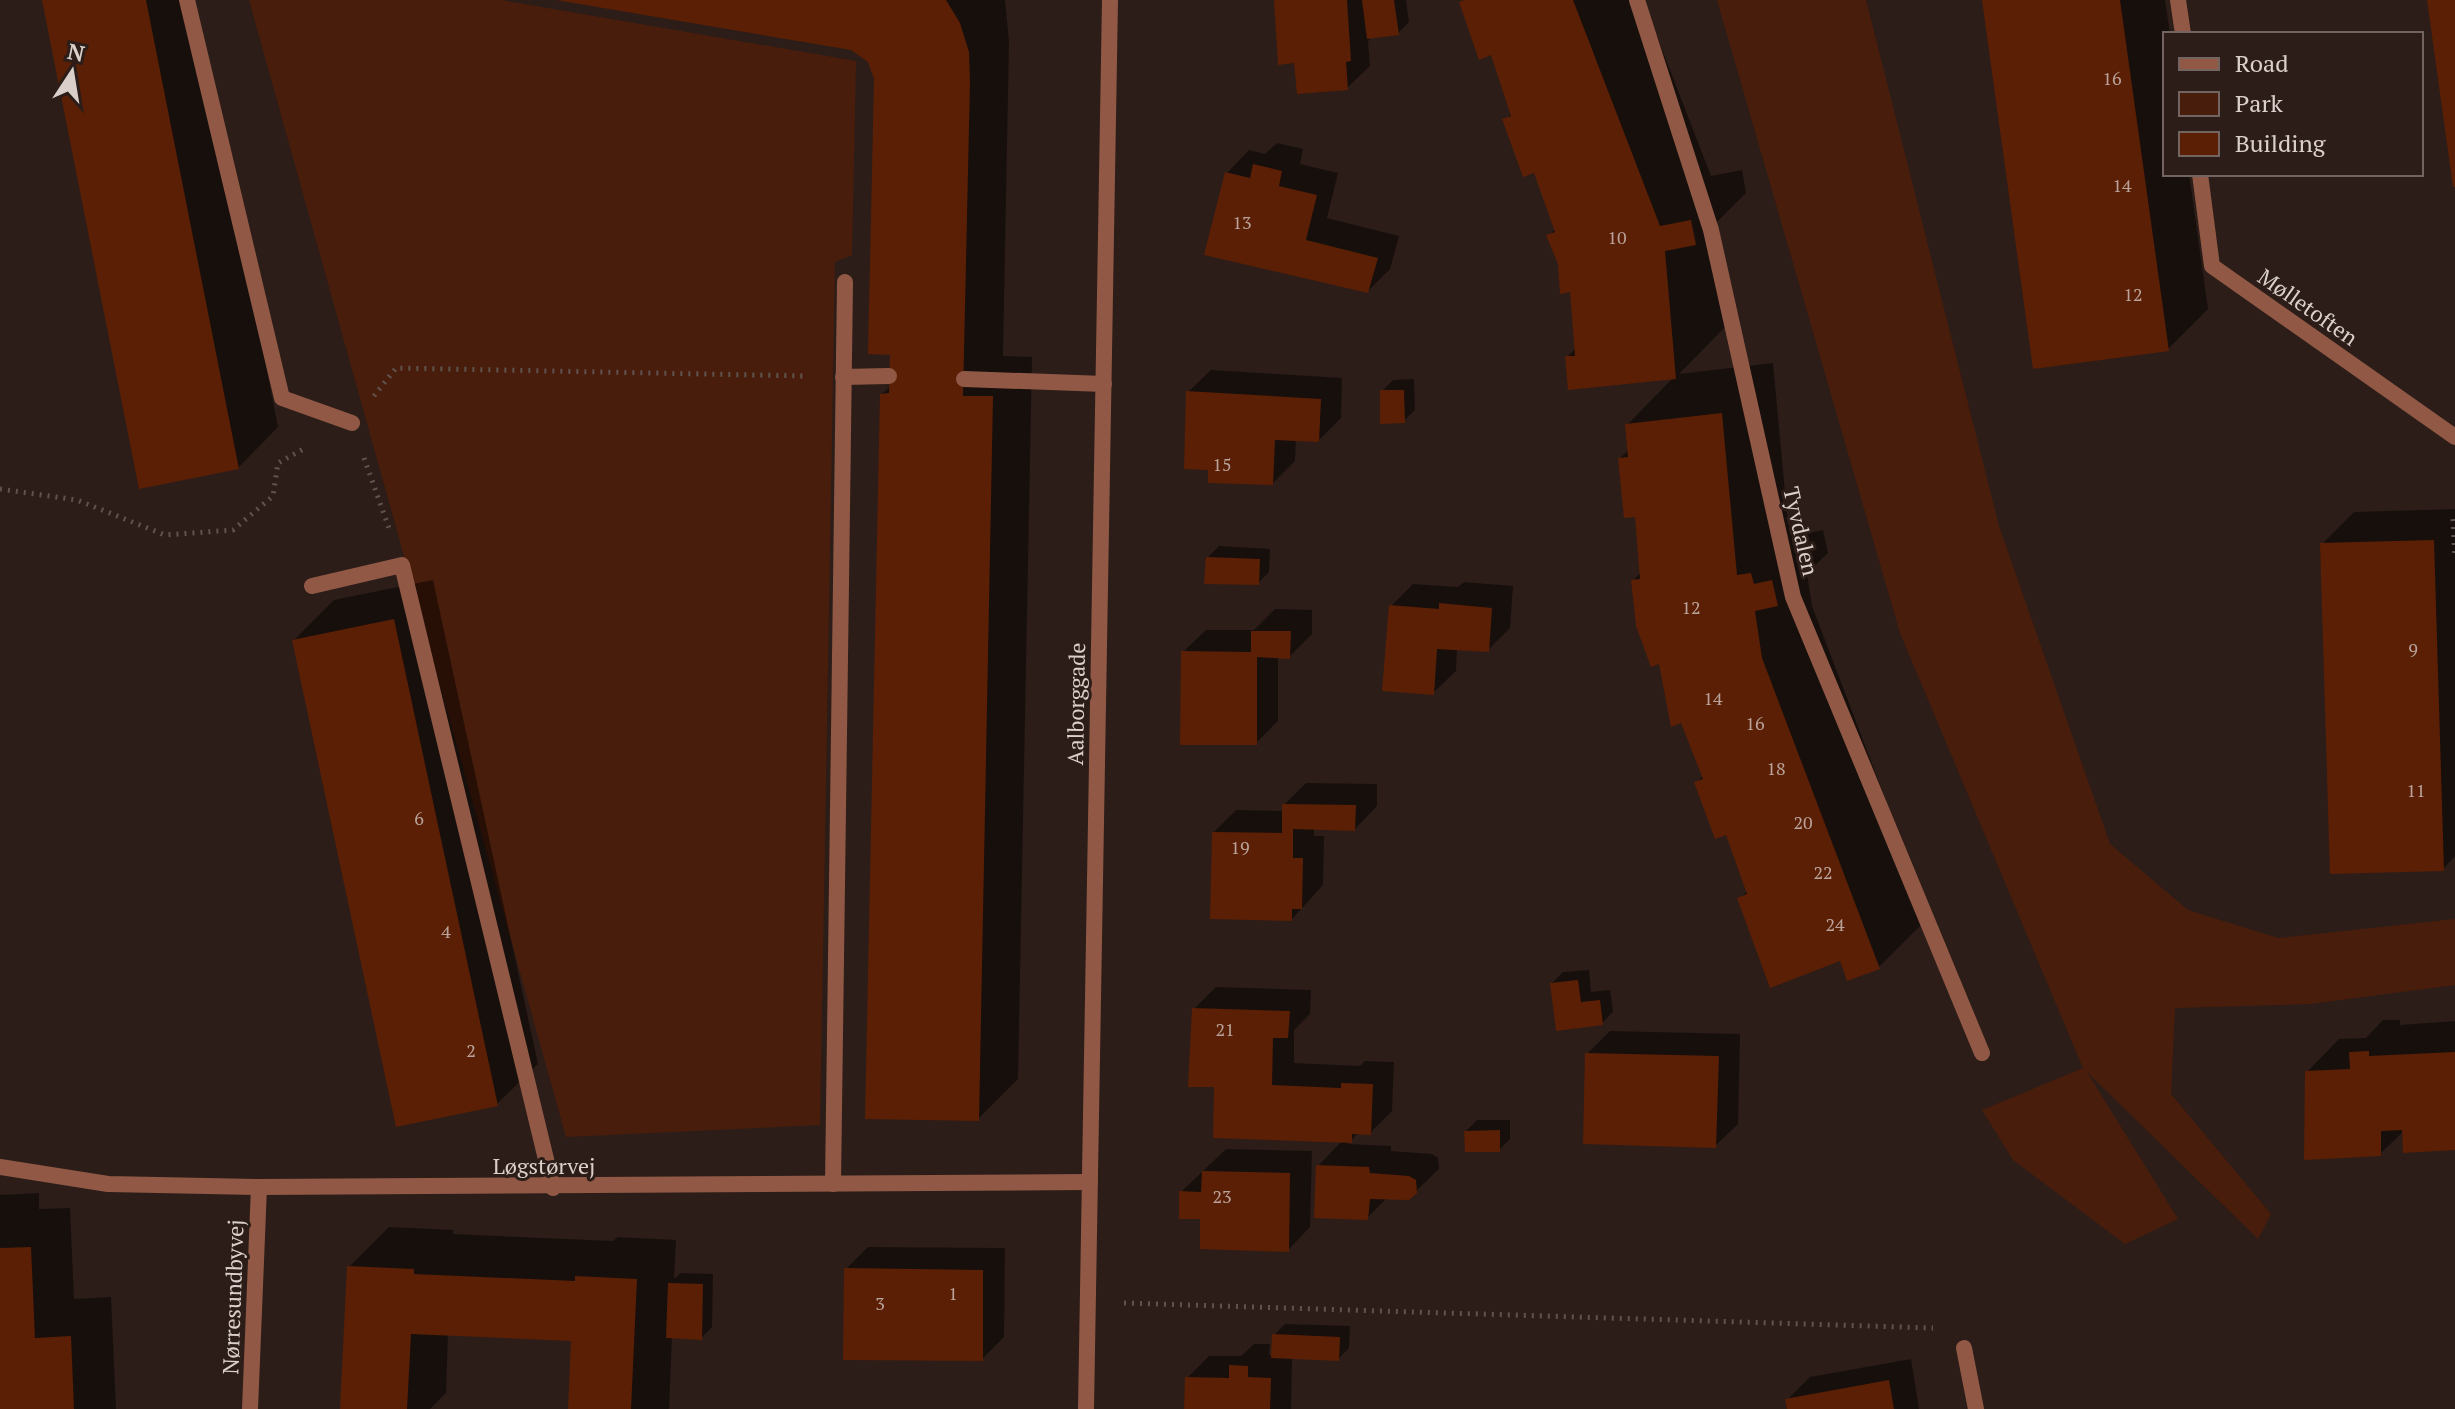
<svg xmlns="http://www.w3.org/2000/svg" width="2455" height="1409" font-family="'PT Serif',serif">
  <style>
    .green { fill: #491d0c }
    .shadow { fill: #0007 }
    .building { fill: #5b1f06 }
    .lines { fill: none; stroke-linecap: round; stroke-linejoin: round }
    .path { stroke: #60534e; stroke-width: 5; stroke-dasharray: 2 6; stroke-linecap: butt }
    .lane { stroke: #915945; stroke-width: 16 }
    .street { stroke: #915945; stroke-width: 16 }
    .labels { text-anchor: middle; stroke-width: 6; stroke-linejoin: round; paint-order: stroke }
    .number-label { font-size: 18px; fill: #baa39a }
    .street-label { font-size: 22px; fill: #dacfcb; stroke: #2c1d18 }
  </style>
  <rect width="100%" height="100%" fill="#2c1d18"/>
  <g class="green">
    <path d="M249,0H501L856,61L852,255L835,262L820,1125L566,1137Z"/>
    <path d="M1717,0H1866L1999,526L2110,844L2188,910L2278,938L2455,919V985L2310,1004L2175,1008L2171,1094L2271,1214L2258,1239L2087,1072L2178,1219L2125,1244L2013,1160L1982,1110L2083,1068L1900,633Z"/>
  </g>
  <g class="shadow">
    <path d="M44,0H194L278,427L238,468Z"/>
    <path d="M558,0H1005L1009,41L1003,356L1032,357L1018,1079L978,1119L882,394L891,386L892,353L876,79L869,60L852,48Z"/>
    <path d="M1276,0H1406L1409,22L1398,33L1373,36L1368,41L1370,66L1347,88L1296,61Z"/>
    <path d="M1463,0H1643L1711,176L1742,170L1746,193L1717,222L1726,326L1679,374L1773,363L1788,525L1801,523L1805,534L1823,530L1828,553L1807,573L1812,606L1930,916L1879,967L1842,959L1739,899L1748,890L1727,833L1697,782L1704,775L1633,581L1641,572L1637,515L1620,458L1629,450L1627,425L1674,377L1567,357L1576,348L1572,290L1549,236L1556,228L1535,170L1505,120L1512,113L1492,52Z"/>
    <path d="M1984,0H2165L2170,34H2165V174H2189L2208,309L2168,349Z"/>
    <path d="M1277,143L1303,149L1300,164L1338,173L1327,218L1399,236L1390,269L1368,291L1206,254L1227,173L1249,150L1265,154Z"/>
    <path d="M1211,370L1342,378L1341,418L1319,440L1296,439L1295,461L1273,483L1210,468L1188,392Z"/>
    <path d="M1414,379L1415,410L1404,421L1382,391L1393,380Z"/>
    <path d="M2455,509V856L2443,869L2322,544L2354,512Z"/>
    <path d="M1219,546L1270,549L1269,572L1258,583L1208,557Z"/>
    <path d="M433,580L538,1064L497,1104L294,640L334,600Z"/>
    <path d="M1464,582L1513,586L1510,628L1488,650L1457,648L1456,671L1433,693L1391,606L1413,584L1458,587Z"/>
    <path d="M1275,609L1312,610V634L1289,657L1278,656V721L1256,743L1183,652L1206,630H1254Z"/>
    <path d="M1306,783L1377,784V806L1355,829L1314,828V836H1324L1323,885L1292,919L1214,832L1236,810L1284,811V805Z"/>
    <path d="M1589,970L1591,992L1610,990L1613,1012L1602,1023L1552,983L1563,972Z"/>
    <path d="M1216,987L1311,990L1310,1014L1294,1030V1063L1360,1066L1365,1061L1394,1062L1392,1111L1370,1133L1359,1132L1348,1144L1391,1146V1151L1432,1154L1438,1158L1439,1169L1416,1191L1387,1198L1367,1218L1318,1166L1343,1140L1216,1085L1194,1009Z"/>
    <path d="M2383,1020H2400V1025L2455,1021V1148L2404,1131L2380,1154L2307,1072L2339,1039L2366,1038Z"/>
    <path d="M1610,1031L1740,1034L1738,1124L1715,1146L1587,1054Z"/>
    <path d="M1477,1120H1510V1139L1499,1150L1466,1131Z"/>
    <path d="M1226,1149L1312,1151L1310,1227L1288,1250L1202,1217L1181,1192Z"/>
    <path d="M39,1193V1209L70,1208L74,1299L111,1297L116,1409H0V1195Z"/>
    <path d="M389,1227L454,1230L453,1234L613,1241L618,1237L676,1240L674,1279L681,1273L713,1274L712,1327L701,1338L672,1336L669,1409H570L573,1340L448,1334L446,1393L430,1409H342L349,1267Z"/>
    <path d="M868,1247L1005,1248L1004,1337L982,1359L846,1269Z"/>
    <path d="M1285,1324L1350,1326L1349,1348L1338,1359L1292,1357L1291,1409H1186L1187,1378L1209,1356H1241L1254,1344H1270L1269,1355H1273L1274,1335Z"/>
    <path d="M1911,1359L1919,1409H1789L1787,1400L1810,1377Z"/>
  </g>
  <g class="building">
    <path d="M42,0H146L239,469L139,489Z"/>
    <path d="M556,0H946L960,23L969,52L970,82L963,396H993L979,1121L865,1119L880,394L889,393L890,355L868,354L874,79L868,62L851,50Z"/>
    <path d="M1274,0H1347L1351,61L1346,62L1348,90L1297,94L1294,63L1278,65Z"/>
    <path d="M1362,0H1394L1399,35L1367,39Z"/>
    <path d="M1464,0H1573L1660,226L1691,220L1696,245L1665,251L1676,379L1568,390L1565,356H1575L1570,292L1560,294L1558,264L1546,235L1555,232L1534,173L1523,177L1502,119L1511,116L1491,55L1479,60L1459,2Z"/>
    <path d="M1982,0H2120L2169,351L2033,369Z"/>
    <path d="M2427,0H2455V187H2453Z"/>
    <path d="M1253,164L1282,171L1279,186L1317,195L1306,240L1378,258L1368,293L1204,255L1225,172L1250,178Z"/>
    <path d="M1380,390H1404L1405,423L1380,424Z"/>
    <path d="M1186,391L1321,399L1319,442L1275,440L1273,485L1208,483V470L1184,469Z"/>
    <path d="M1722,413L1737,575L1751,573L1754,584L1772,580L1778,606L1755,611L1762,658L1880,969L1847,981L1840,961L1770,988L1737,898L1747,894L1726,835L1715,839L1694,782L1703,779L1681,723L1671,727L1659,664L1651,667L1636,626L1631,580L1640,579L1635,517L1624,518L1618,458L1628,457L1625,424Z"/>
    <path d="M2434,540L2444,871L2330,874L2320,543Z"/>
    <path d="M1206,557L1260,559L1259,585L1204,584Z"/>
    <path d="M1439,603L1492,608L1489,652L1437,649L1434,695L1382,691L1389,605L1439,609Z"/>
    <path d="M394,619L498,1106L396,1127L292,640Z"/>
    <path d="M1251,631H1291L1290,659L1257,657V745H1180L1181,651L1251,652Z"/>
    <path d="M1282,804L1356,805L1355,831L1293,829V858H1303L1302,909H1292V921L1210,919L1212,832L1282,833Z"/>
    <path d="M1578,980L1581,1002L1600,1000L1603,1025L1556,1031L1550,983Z"/>
    <path d="M1192,1008L1290,1011L1288,1038H1273L1272,1085L1341,1088V1083L1373,1084L1371,1135L1352,1134V1143L1213,1138L1214,1087H1188Z"/>
    <path d="M2369,1051V1056L2455,1052V1150L2403,1153L2402,1130L2381,1131V1156L2304,1160L2305,1071L2350,1069L2349,1052Z"/>
    <path d="M1585,1053L1719,1056L1716,1148L1583,1144Z"/>
    <path d="M1500,1130V1152H1465L1464,1131Z"/>
    <path d="M1316,1165L1369,1167L1370,1173L1409,1176L1416,1180L1417,1193L1409,1200L1370,1199L1368,1220L1314,1218Z"/>
    <path d="M1202,1171L1290,1173L1289,1252L1200,1249V1219H1179V1191L1201,1192Z"/>
    <path d="M31,1247L35,1338L71,1336L74,1409H0V1248Z"/>
    <path d="M347,1266L414,1269V1274L575,1281V1276L637,1279L631,1409H568L571,1341L411,1334L407,1409H340Z"/>
    <path d="M844,1268L983,1270V1361L843,1360Z"/>
    <path d="M668,1283L703,1284L702,1340L666,1338Z"/>
    <path d="M1272,1334L1340,1337L1339,1361L1271,1358Z"/>
    <path d="M1229,1365L1248,1366V1377L1271,1378L1270,1409H1184L1185,1377L1229,1378Z"/>
    <path d="M1889,1380L1894,1409H1787L1785,1399Z"/>
  </g>
  <g class="lines">
    <g class="path">
      <path d="M374,396L396,368L806,376"/>
      <path d="M364,458L390,531"/>
      <path d="M0,489L77,500L165,535L233,530L273,496L278,463L307,447"/>
      <path d="M2453,519L2455,558"/>
      <path d="M1124,1303L1933,1328"/>
    </g>
    <g class="lane">
      <path d="M187,0L282,398L352,423"/>
      <path d="M2178,0L2183,34"/>
      <path d="M2200,174L2212,266L2455,437"/>
      <path d="M843,377L889,376"/>
      <path d="M964,379L1104,384"/>
      <path d="M312,586L402,565L553,1188"/>
      <path d="M833,1184L845,282"/>
    </g>
    <g class="street">
      <path d="M1637,0L1711,230L1793,597L1982,1053"/>
      <path d="M0,1167L108,1184L259,1187L1090,1182"/>
      <path d="M1964,1348L1976,1409"/>
      <path d="M250,1409L259,1187"/>
      <path d="M1086,1409L1110,0"/>
    </g>
  </g>
  <g class="labels">
    <g class="number-label">
      <text x="2112" y="85">16</text>
      <text x="2122" y="192">14</text>
      <text x="1242" y="229">13</text>
      <text x="1617" y="244">10</text>
      <text x="2133" y="301">12</text>
      <text x="1222" y="471">15</text>
      <text x="1691" y="614">12</text>
      <text x="2413" y="656">9</text>
      <text x="1713" y="705">14</text>
      <text x="1755" y="730">16</text>
      <text x="1776" y="775">18</text>
      <text x="2416" y="797">11</text>
      <text x="419" y="825">6</text>
      <text x="1803" y="829">20</text>
      <text x="1240" y="854">19</text>
      <text x="1823" y="879">22</text>
      <text x="1835" y="931">24</text>
      <text x="446" y="938">4</text>
      <text x="1225" y="1036">21</text>
      <text x="471" y="1057">2</text>
      <text x="1222" y="1203">23</text>
      <text x="953" y="1300">1</text>
      <text x="880" y="1310">3</text>
    </g>
    <g class="street-label">
      <text transform="translate(2308 307) rotate(35)" y="8">Mølletoften</text>
      <text transform="translate(1801 531) rotate(77)" y="8">Tyvdalen</text>
      <text transform="translate(1076 704) rotate(-89)" y="8">Aalborggade</text>
      <text x="544" y="1174">Løgstørvej</text>
      <text transform="translate(233 1297) rotate(-88)" y="8">Nørresundbyvej</text>
    </g>
  </g>
  <rect x="2163" y="32" width="260" height="144" fill="#2c1d18" stroke="#726460" stroke-width="2"/>
  <rect x="2179" y="58" width="40" height="12" fill="#915945" stroke="#726460" stroke-width="2"/>
  <text x="2235" y="72" font-size="24" fill="#dacfcb">Road</text>
  <rect x="2179" y="92" width="40" height="24" fill="#491d0c" stroke="#726460" stroke-width="2"/>
  <text x="2235" y="112" font-size="24" fill="#dacfcb">Park</text>
  <rect x="2179" y="132" width="40" height="24" fill="#5b1f06" stroke="#726460" stroke-width="2"/>
  <text x="2235" y="152" font-size="24" fill="#dacfcb">Building</text>
  <g transform="translate(72 72) rotate(12)" stroke="#2c1d18" stroke-width="6" paint-order="stroke">
  <path d="M0-6L14 30L0 20L-14 30Z" fill="#dacfcb"/>
  <text y="-12" font-size="22" font-weight="bold" text-anchor="middle" fill="#dacfcb">N</text>
  </g>
</svg>
